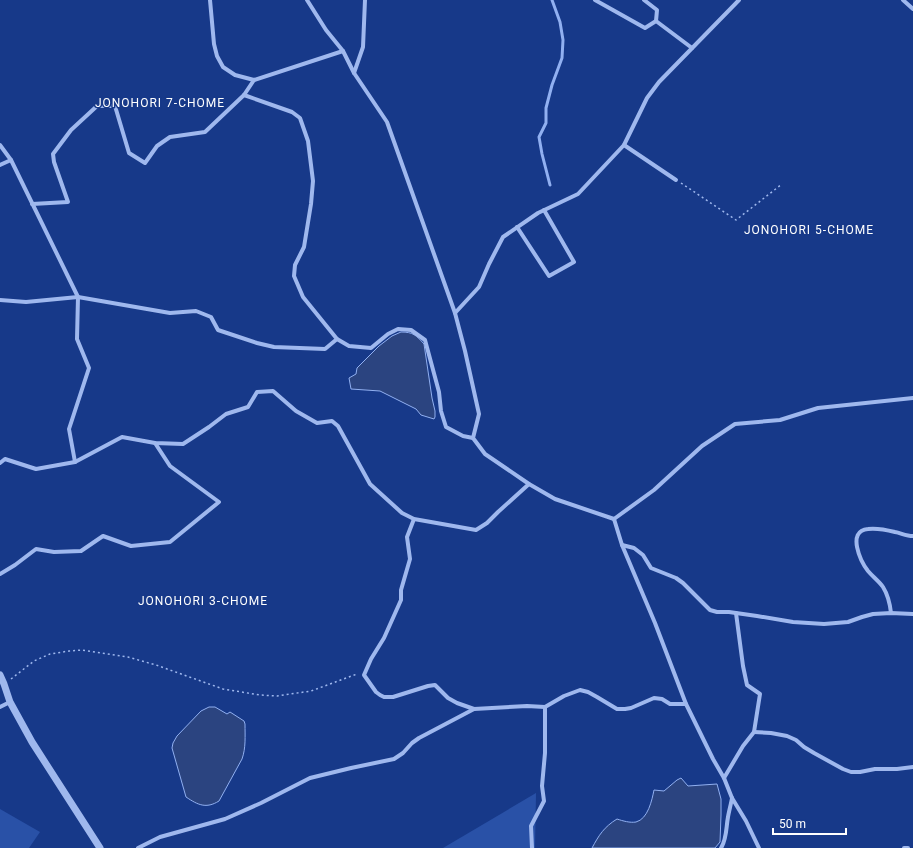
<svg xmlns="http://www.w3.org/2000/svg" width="913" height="848" font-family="Roboto,sans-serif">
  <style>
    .green { fill: #2951a7 }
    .water { fill: #2b4480; stroke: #91b0f1 }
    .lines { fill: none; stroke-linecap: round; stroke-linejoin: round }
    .stream { stroke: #91b0f1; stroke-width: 3 }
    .path { stroke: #9fb8ee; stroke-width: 1.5; stroke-dasharray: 2 3; stroke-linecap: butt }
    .minor { stroke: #9fb8ee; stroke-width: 4 }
    .tertiary { stroke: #9fb8ee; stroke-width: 7 }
    .labels { text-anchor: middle; stroke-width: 3; stroke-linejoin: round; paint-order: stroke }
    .neighbourhood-label { font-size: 12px; letter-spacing: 1px; fill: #fff; stroke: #173989 }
  </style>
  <rect width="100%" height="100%" fill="#173989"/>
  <g class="green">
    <path d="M536,793L535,848H443Z"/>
    <path d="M0,809L40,832L29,848H0Z"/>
  </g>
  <g class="water">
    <path d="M401,332C413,332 416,335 424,344L432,398L435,411V417L434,419L421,415L416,409L380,391L351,389L349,378L356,374L357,368L379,346L392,336Z"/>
    <path d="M209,707H215L227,714L230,712L244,721L245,724C245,736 246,748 242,759L219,801C206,809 198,805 186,797L172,748L173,743L177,736L201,711Z"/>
    <path d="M681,778L688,786L717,784L721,799V815L720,842L715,848H592C599,835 604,827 617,819C623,821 630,823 636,822C648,819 652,800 654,790L664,791L677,780Z"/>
  </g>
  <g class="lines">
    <path class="stream" d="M550,185L542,154L539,137L546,123V108L552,85L562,58L563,40L560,22L552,0"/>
    <g class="path">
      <path d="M681,183L736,220L782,184"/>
      <path d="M11,679L34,661L50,654L69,651L82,650L128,657L156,665L223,689L260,695L277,696L311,691L357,674"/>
    </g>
    <g class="minor">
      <path d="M210,0L214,44L217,56L223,67L235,75L254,80L343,51"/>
      <path d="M307,0L326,30L343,51L354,73L387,122L455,313L465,351L479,414L473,438L485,454L529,484L555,499L614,519L622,545L655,623L686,704L713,759L724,778L732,798L746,821L759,848"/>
      <path d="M595,0L645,28L656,21L657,10L644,0"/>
      <path d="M903,0L913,9"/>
      <path d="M656,21L692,48"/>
      <path d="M354,73L363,47L365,0"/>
      <path d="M244,95L292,112L300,118L308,141L313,181L311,204L304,247L295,265L294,276L303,297L337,339L349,346L371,348L388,334L398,329L411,330L425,340L439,392L441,411L446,427L463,436L473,438"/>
      <path d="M0,145L11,160L78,297L77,339L89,368L69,429L75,462"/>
      <path d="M624,145L676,180"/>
      <path d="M0,165L11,160"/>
      <path d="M32,204L68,202L54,162L53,154L71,130L97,106H115L129,153L145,163L157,146L170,137L205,132L244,95L254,80"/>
      <path d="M517,227L549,276L574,262L544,210"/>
      <path d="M0,300L26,302L78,297L170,313L196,311L211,317L218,330L257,343L274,347L325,349L337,339"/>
      <path d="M455,313L479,287L489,264L503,237L538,213L578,194L624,145L647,98L659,82L739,0"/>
      <path d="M0,463L5,459L36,469L75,462L122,437L155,443L183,444L209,427L226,414L248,407L257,392L273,391L296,411L317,423L332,421L338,426L370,484L402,513L414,519L476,530L487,523L498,512L529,484"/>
      <path d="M414,519L407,537L410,559L401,590V600L384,638L371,659L364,675L376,692L380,695L384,697H393L428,686L435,685L448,698L457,703L474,709L527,706L545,707L564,696L580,690L588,692L597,697L617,709H625L631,708L654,698L662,699L670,704H686"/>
      <path d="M614,519L654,490L702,446L735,424L780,420L818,408L913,398"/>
      <path d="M622,545L634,548L643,555L651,568L676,578L683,583L710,610L717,612H729L757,616L793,622L824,624L848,622L862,617L873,614L891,613L913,614"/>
      <path d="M0,574L15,565L36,549L54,552L81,551L103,536L131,546L170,542L219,502L170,466L155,443"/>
      <path d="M891,613C890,604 888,595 883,587C879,581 873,577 868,571C861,562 846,531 868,529C876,528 887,530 895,532C901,533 906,536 913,536"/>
      <path d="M0,707L10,702"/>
      <path d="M754,732L771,733L787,736L796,740L804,747L814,753L843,769L851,772H860L875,769H897L913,767"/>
      <path d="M724,778L743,746L754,732L760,694L747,685L743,666L736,613"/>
      <path d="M138,848L160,837L225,819L261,803L310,778L351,768L394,759L403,753L412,743L419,738L474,709"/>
      <path d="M532,848L531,826L544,801L542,786L545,753V707"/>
      <path d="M721,848C727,839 726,827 728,817C729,811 731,804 732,798"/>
      <path d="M904,848H908"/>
    </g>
    <path class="tertiary" d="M0,675L4,684L10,702L32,742L100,848"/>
  </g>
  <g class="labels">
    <g class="neighbourhood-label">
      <text x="160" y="107">JONOHORI 7-CHOME</text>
      <text x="809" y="234">JONOHORI 5-CHOME</text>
      <text x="203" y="605">JONOHORI 3-CHOME</text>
    </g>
  </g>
  <path d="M773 828v6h73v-6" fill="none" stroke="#ffffff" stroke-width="2"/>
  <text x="779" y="828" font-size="12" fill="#ffffff" stroke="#173989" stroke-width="3" paint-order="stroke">50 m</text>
</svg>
